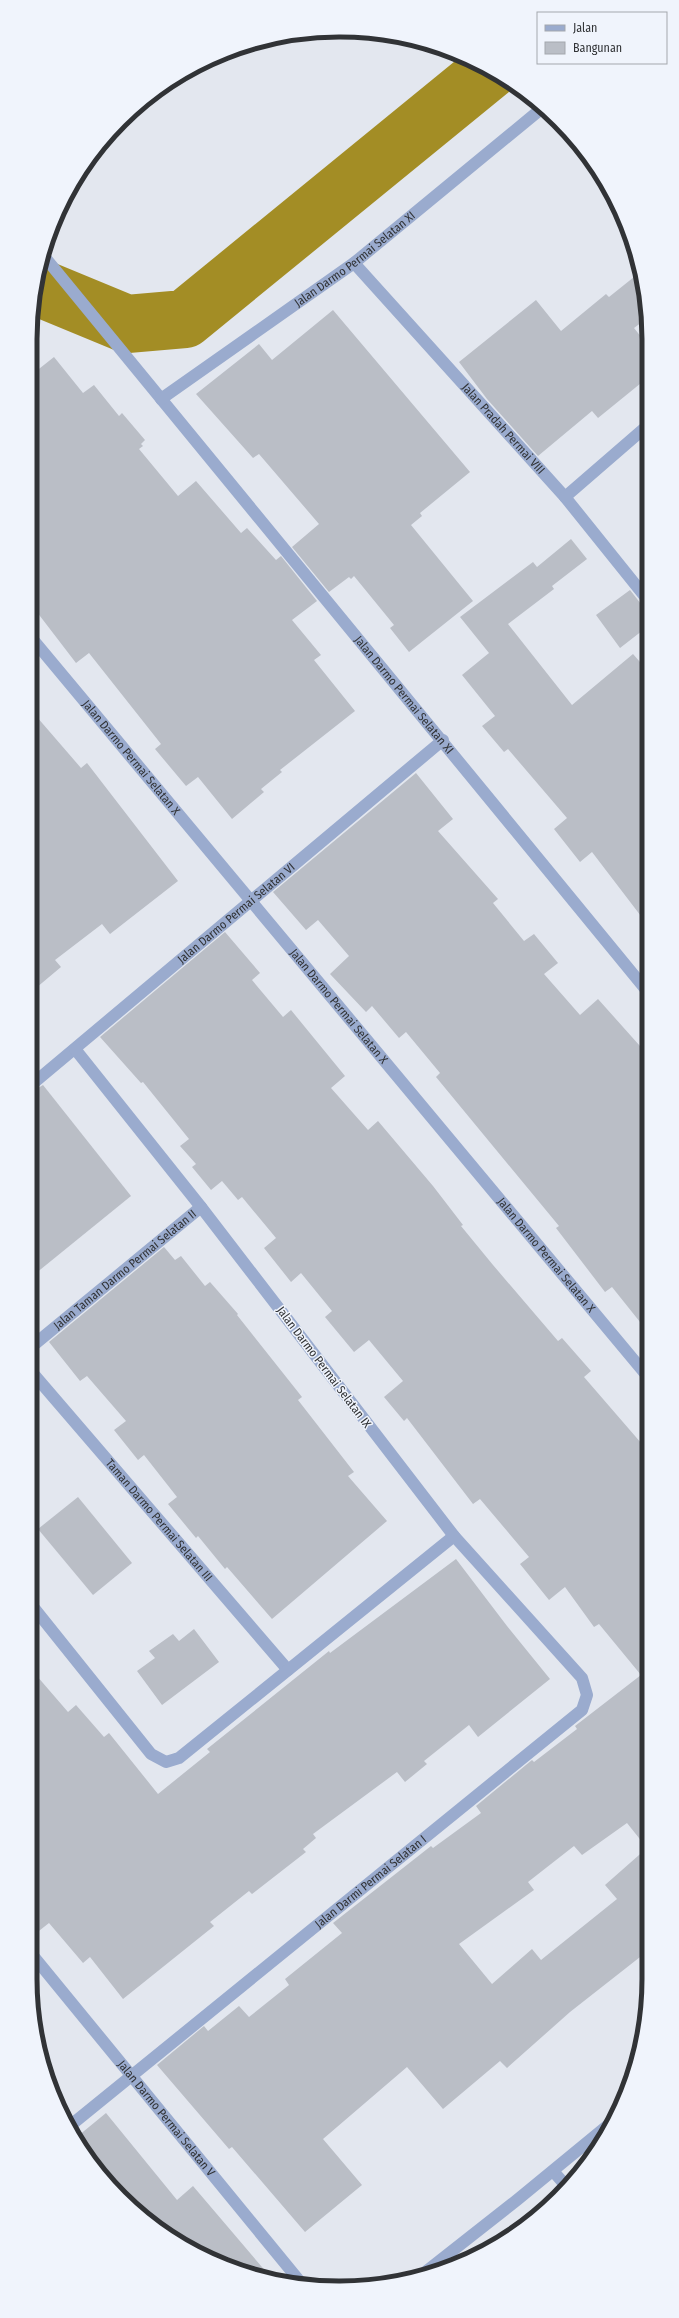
<svg xmlns="http://www.w3.org/2000/svg" width="679" height="2318" font-family="'Fira Sans Condensed',sans-serif">
  <style>
    .lines { fill: none; stroke-linecap: round; stroke-linejoin: round }
    .river { stroke: #a38d25; stroke-width: 58 }
    .building { fill: #babec6; fill-rule: evenodd }
    .minor { stroke: #9aabce; stroke-width: 12 }
    .labels { text-anchor: middle; stroke-width: 3; stroke-linejoin: round; paint-order: stroke }
    .street-label { font-size: 12px; fill: #313336; stroke: #f0f4fc }
    .rim { fill: none; stroke: #313336; stroke-width: 5 }
  </style>
  <rect width="100%" height="100%" fill="#e3e7ef"/>
  <g class="lines">
    <path class="river" d="M35,286L127,324L185,319L490,70"/>
  </g>
  <g class="building">
    <path d="M639,273L646,299V319L634,328L646,343V379L598,418L592,411L538,456L487,399L459,362L536,300L561,331L606,294L609,297Z"/>
    <path d="M333,310L470,472L420,513L422,516L411,525L473,601L409,652L390,628L394,625L354,576L351,579L349,577L329,592L292,547L319,524L259,454L253,458L196,394L259,344L272,360Z"/>
    <path d="M54,357L83,393L94,385L119,416L122,413L145,440L141,444L143,446L139,449L178,496L196,481L241,533L247,528L276,560L281,556L317,601L292,620L321,655L314,660L355,711L280,770L282,772L261,789L264,792L232,819L198,777L186,786L155,749L161,744L89,653L76,663L30,603V376Z"/>
    <path d="M571,539L587,559L552,586L554,589L508,624L572,705L633,654L647,670V924L592,852L580,862L554,829L567,818L508,749L504,752L482,726L495,716L462,675L489,653L460,617L533,562L537,567Z"/>
    <path d="M630,590L641,604L647,606V627L620,648L596,615Z"/>
    <path d="M30,709L81,768L87,763L178,881L110,934L102,924L55,960L61,967L30,993Z"/>
    <path d="M416,773L453,819L438,831L498,899L493,903L524,941L534,934L558,963L544,974L580,1015L598,999L648,1055V1332L612,1287L605,1292L556,1228L559,1226L436,1077L440,1073L406,1032L399,1038L372,1006L366,1012L330,974L349,956L318,920L306,930L273,892Z"/>
    <path d="M225,932L260,973L252,980L283,1017L291,1010L345,1076L331,1088L368,1130L378,1121L433,1186L463,1225L461,1226L493,1265L558,1341L562,1338L591,1371L584,1377L648,1451L649,1950L570,2012L507,2068L500,2061L443,2109L407,2067L323,2139L362,2185L305,2232L232,2147L229,2149L157,2065L204,2026L208,2031L239,2006L249,2017L289,1985L285,1979L342,1933L333,1923L431,1846L433,1848L481,1813L476,1806L532,1760L534,1762L577,1729L575,1726L641,1675L599,1624L594,1627L565,1587L549,1600L520,1564L529,1557L480,1499L473,1504L407,1418L404,1421L384,1397L403,1381L369,1340L354,1352L325,1317L332,1311L301,1273L291,1282L264,1248L276,1238L242,1197L238,1200L222,1181L211,1190L192,1167L196,1164L180,1146L189,1139L143,1082L141,1083L100,1037ZM627,1823L647,1848L605,1885L617,1899L541,1960L532,1949L492,1984L459,1944L534,1890L528,1882L574,1846L582,1855Z"/>
    <path d="M43,1085L131,1196L30,1278V1093Z"/>
    <path d="M164,1247L175,1260L181,1256L205,1286L210,1282L238,1314L237,1315L302,1397L298,1400L354,1472L348,1476L387,1521L272,1619L227,1567L225,1569L198,1536L196,1538L168,1504L177,1497L144,1455L138,1460L114,1430L126,1421L87,1376L80,1381L49,1342Z"/>
    <path d="M78,1497L132,1563L93,1595L38,1529Z"/>
    <path d="M456,1559L507,1626L550,1679L478,1737L469,1725L424,1761L427,1764L405,1782L397,1772L313,1834L316,1838L303,1849L306,1852L252,1894L249,1891L210,1922L214,1926L123,1999L90,1957L83,1963L49,1923L30,1938V1668L68,1712L76,1705L104,1737L109,1733L158,1794L210,1752L207,1749L329,1651L330,1653Z"/>
    <path d="M194,1629L219,1662L162,1705L137,1671L155,1658L149,1651L173,1634L179,1641Z"/>
    <path d="M106,2113L177,2200L193,2186L273,2280L259,2277L202,2256L151,2224L107,2183L78,2136Z"/>
  </g>
  <g class="lines">
    <g class="minor">
      <path id="s1" d="M43,255L647,991"/>
      <path id="s2" d="M354,263L565,497L647,599"/>
      <path id="s3" d="M161,399L354,263L541,109"/>
      <path d="M565,497L647,426"/>
      <path id="s4" d="M30,636L648,1377"/>
      <path id="s5" d="M30,1086L443,740"/>
      <path id="s6" d="M30,1348L201,1207"/>
      <path id="s7" d="M30,1370L288,1670"/>
      <path d="M30,1603L151,1754L166,1762L179,1758L454,1536"/>
      <path id="s8" d="M30,1952L302,2284"/>
      <path id="s9" d="M71,2125L582,1710L587,1695L582,1678L454,1536L201,1207L75,1049"/>
      <path d="M553,2171L567,2187"/>
      <path d="M419,2277L517,2200L612,2122"/>
    </g>
  </g>
  <g class="labels">
    <g class="street-label">
      <text dy="4" stroke="none"><textPath href="#s3" startOffset="239">Jalan Darmo Permai Selatan XI</textPath></text>
      <text dy="4" stroke="none"><textPath href="#s2" startOffset="223">Jalan Pradah Permai VIII</textPath></text>
      <text dy="4" stroke="none"><textPath href="#s1" startOffset="569">Jalan Darmo Permai Selatan XI</textPath></text>
      <text dy="4" stroke="none"><textPath href="#s4" startOffset="158">Jalan Darmo Permai Selatan X</textPath></text>
      <text dy="4" stroke="none"><textPath href="#s5" startOffset="269">Jalan Darmo Permai Selatan VI</textPath></text>
      <text dy="4" stroke="none"><textPath href="#s4" startOffset="482">Jalan Darmo Permai Selatan X</textPath></text>
      <text dy="4" stroke="none"><textPath href="#s4" startOffset="806">Jalan Darmo Permai Selatan X</textPath></text>
      <text dy="4" stroke="none"><textPath href="#s6" startOffset="123">Jalan Taman Darmo Permai Selatan II</textPath></text>
      <text transform="translate(324 1367) rotate(53)" y="4">Jalan Darmo Permai Selatan IX</text>
      <text dy="4" stroke="none"><textPath href="#s7" startOffset="198">Taman Darmo Permai Selatan III</textPath></text>
      <text dy="4" stroke="none"><textPath href="#s9" startOffset="386">Jalan Darmi Permai Selatan I</textPath></text>
      <text dy="4" stroke="none"><textPath href="#s8" startOffset="215">Jalan Darmo Permai Selatan V</textPath></text>
    </g>
  </g>
  <path d="M0 0H679V2318H0ZM339 37H340A302 302 0 0 1 642 339V1979A302 302 0 0 1 340 2281H339A302 302 0 0 1 37 1979V339A302 302 0 0 1 339 37Z" fill="#f0f4fc" fill-rule="evenodd"/>
  <path class="rim" d="M339 37H340A302 302 0 0 1 642 339V1979A302 302 0 0 1 340 2281H339A302 302 0 0 1 37 1979V339A302 302 0 0 1 339 37Z"/>
  <rect x="537" y="12" width="130" height="52" fill="#f0f4fc" stroke="#a4a7ad"/>
  <rect x="545" y="25" width="20" height="6" fill="#9aabce" stroke="#a4a7ad"/>
  <text x="573" y="32" font-size="12" fill="#313336">Jalan</text>
  <rect x="545" y="42" width="20" height="12" fill="#babec6" stroke="#a4a7ad"/>
  <text x="573" y="52" font-size="12" fill="#313336">Bangunan</text>
</svg>
